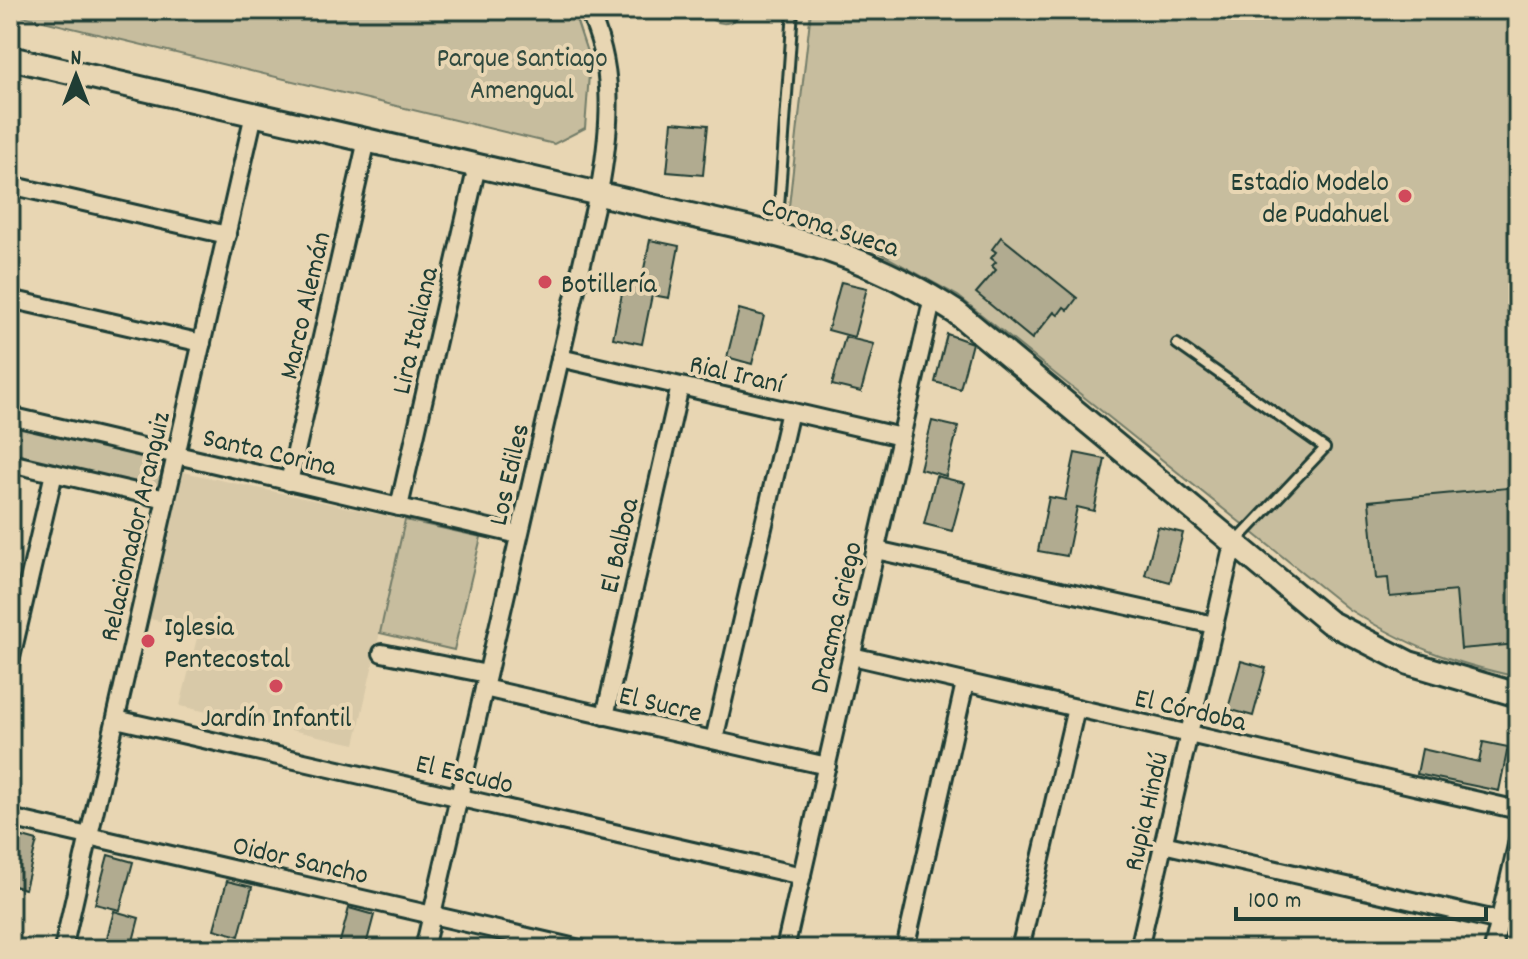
<svg xmlns="http://www.w3.org/2000/svg" width="1528" height="959" font-family="Dekko,sans-serif">
  <style>
    .built { fill: #d8c9a8 }
    .green { fill: #c7bd9e; stroke: #737d69; stroke-width: 2 }
    .building { fill: #b1ab90; stroke: #1f3d34; stroke-width: 2 }
    .lines { fill: none; stroke-linecap: round; stroke-linejoin: round }
    .service-casing { stroke: #1f3d34; stroke-width: 14 }
    .minor-casing { stroke: #1f3d34; stroke-width: 22 }
    .tertiary-casing { stroke: #1f3d34; stroke-width: 28 }
    .service { stroke: #e8d6b3; stroke-width: 8 }
    .minor { stroke: #e8d6b3; stroke-width: 16 }
    .tertiary { stroke: #e8d6b3; stroke-width: 22 }
    .poi-dot { fill: #d1495b; stroke: #e8d6b3; stroke-width: 3 }
    .labels { text-anchor: middle; stroke-width: 8; stroke-linejoin: round; paint-order: stroke }
    .park-label { font-size: 28px; fill: #304a3f; stroke: #e8d6b3 }
    .poi-label { font-size: 28px; fill: #1f3d34; stroke: #e8d6b3; text-anchor: start }
    .street-label { font-size: 28px; fill: #1f3d34; stroke: #e8d6b3 }
  </style>
  <rect width="100%" height="100%" fill="#e8d6b3"/>
  <filter id="ink" filterUnits="userSpaceOnUse"><feTurbulence type="fractalNoise" baseFrequency=".0125" numOctaves="2"/><feDisplacementMap in="SourceGraphic" scale="16" xChannelSelector="R" yChannelSelector="G"/><feConvolveMatrix kernelMatrix="1 2 1 2 8 2 1 2 1" color-interpolation-filters="sRGB"/></filter>
  <g filter="url(#ink)">
    <path class="built" d="M179,471L405,520L355,744L180,706L199,630L146,618Z"/>
    <g class="green">
      <path d="M10,10H573L590,61L585,128L554,144L10,13Z"/>
      <path d="M703,10H743C733,28 714,27 703,10Z"/>
      <path d="M811,10H1518V677C1448,662 1409,646 1348,609L958,296L825,223L788,215Z"/>
      <path d="M10,425L164,461L157,492L10,457Z"/>
      <path d="M405,520L481,537L454,650L380,633Z"/>
    </g>
    <g class="building">
      <path d="M672,122L708,125L703,175L667,172Z"/>
      <path d="M1001,237L1077,298L1068,310L1064,307L1058,315L1054,312L1032,339L976,293L996,270L992,266L996,262L991,258L996,252L992,249Z"/>
      <path d="M650,240L679,246L669,298L652,295L642,344L613,338L624,284L640,288Z"/>
      <path d="M841,282L867,288L854,337L828,330Z"/>
      <path d="M739,309L764,316L752,364L727,357Z"/>
      <path d="M947,334L972,343L960,389L935,382Z"/>
      <path d="M845,337L874,344L861,392L832,385Z"/>
      <path d="M932,421L958,427L946,476L920,469Z"/>
      <path d="M1075,453L1105,459L1094,511L1077,507L1067,556L1038,551L1049,497L1065,500Z"/>
      <path d="M936,476L965,483L952,531L924,524Z"/>
      <path d="M1518,487V644L1461,649L1456,591L1390,597L1388,578L1376,579L1369,501Z"/>
      <path d="M1158,527L1183,533L1170,582L1145,575Z"/>
      <path d="M1241,661L1266,668L1253,716L1228,709Z"/>
      <path d="M1483,742L1508,747L1499,791L1417,774L1422,749L1479,762Z"/>
      <path d="M12,834L37,841L25,889L10,885Z"/>
      <path d="M108,855L133,862L120,910L95,904Z"/>
      <path d="M227,881L252,887L239,936L214,929Z"/>
      <path d="M349,908L374,915L365,949H338Z"/>
      <path d="M114,911L139,918L131,949H104Z"/>
    </g>
    <g class="lines">
      <g class="service-casing">
        <g id="service">
          <path d="M777,235L793,10"/>
          <path d="M1177,344L1325,448L1236,542"/>
        </g>
      </g>
      <g class="minor-casing">
        <g id="minor">
          <path d="M10,185L227,235"/>
          <path d="M10,299L202,343"/>
          <path d="M560,358L901,437"/>
          <path d="M10,416L519,535"/>
          <path d="M10,463L166,499"/>
          <path d="M289,482L367,140"/>
          <path d="M399,507L477,166"/>
          <path d="M876,550L1214,625"/>
          <path d="M382,653L487,674"/>
          <path d="M852,656L1518,810"/>
          <path d="M10,662L54,473"/>
          <path d="M484,688L827,766"/>
          <path d="M605,716L680,386"/>
          <path d="M116,719L802,876"/>
          <path d="M714,740L790,411"/>
          <path d="M10,818L580,949"/>
          <path d="M1163,844L1500,921"/>
          <path d="M63,949L254,114"/>
          <path d="M424,949L601,181C611,122 615,65 588,10"/>
          <path d="M785,949L933,297"/>
          <path d="M905,949L965,683"/>
          <path d="M1020,949L1076,708"/>
          <path d="M1139,949L1233,544"/>
          <path d="M1493,949L1518,841"/>
        </g>
      </g>
      <g class="tertiary-casing">
        <path id="tertiary" d="M10,58L777,235C842,251 901,276 957,313L1329,622L1409,663L1518,695"/>
      </g>
      <use href="#service" class="service"/>
      <use href="#minor" class="minor"/>
      <use href="#tertiary" class="tertiary"/>
    </g>
  </g>
  <g class="poi-dot">
    <circle cx="1405" cy="196" r="8"/>
    <circle cx="545" cy="282" r="8"/>
    <circle cx="148" cy="641" r="8"/>
    <circle cx="276" cy="686" r="8"/>
  </g>
  <g class="labels">
    <g class="park-label">
      <text x="522" y="66">Parque Santiago<tspan x="522" dy="32">Amengual</tspan></text>
    </g>
    <g class="poi-label">
      <text x="1389" y="190" text-anchor="end">Estadio Modelo<tspan x="1389" dy="32">de Pudahuel</tspan></text>
      <text x="561" y="292">Botillería</text>
      <text x="164" y="635">Iglesia<tspan x="164" dy="32">Pentecostal</tspan></text>
      <text x="276" y="726" text-anchor="middle">Jardín Infantil</text>
    </g>
    <g class="street-label">
      <text transform="translate(831 225) rotate(18)" y="10">Corona Sueca</text>
      <text transform="translate(303 305) rotate(-77)" y="10">Marco Alemán</text>
      <text transform="translate(413 330) rotate(-77)" y="10">Lira Italiana</text>
      <text transform="translate(737 372) rotate(13)" y="10">Rial Iraní</text>
      <text transform="translate(270 450) rotate(13)" y="10">Santa Corina</text>
      <text transform="translate(507 474) rotate(-77)" y="10">Los Ediles</text>
      <text transform="translate(133 526) rotate(-77)" y="10">Relacionador Aranguiz</text>
      <text transform="translate(617 545) rotate(-77)" y="10">El Balboa</text>
      <text transform="translate(834 617) rotate(-77)" y="10">Dracma Griego</text>
      <text transform="translate(661 702) rotate(13)" y="10">El Sucre</text>
      <text transform="translate(1191 708) rotate(13)" y="10">El Córdoba</text>
      <text transform="translate(465 772) rotate(13)" y="10">El Escudo</text>
      <text transform="translate(1144 811) rotate(-77)" y="10">Rupia Hindú</text>
      <text transform="translate(301 858) rotate(13)" y="10">Oidor Sancho</text>
    </g>
  </g>
  <rect width="1528" height="959" fill="none" stroke="#e8d6b3" stroke-width="40"/>
  <rect x="20" y="20" width="1488" height="919" fill="none" stroke="#1f3d34" stroke-width="3" filter="url(#ink)"/>
  <g transform="translate(76 76)" stroke="#e8d6b3" stroke-width="6" paint-order="stroke">
  <path d="M0-6L14 30L0 20L-14 30Z" fill="#1f3d34"/>
  <text y="-12" font-size="22" font-weight="bold" text-anchor="middle" fill="#1f3d34">N</text>
  </g>
  <path d="M1236 907v12h250v-12" fill="none" stroke="#1f3d34" stroke-width="4"/>
  <text x="1248" y="907" font-size="24" fill="#1f3d34" stroke="#e8d6b3" stroke-width="6" paint-order="stroke">100 m</text>
</svg>
